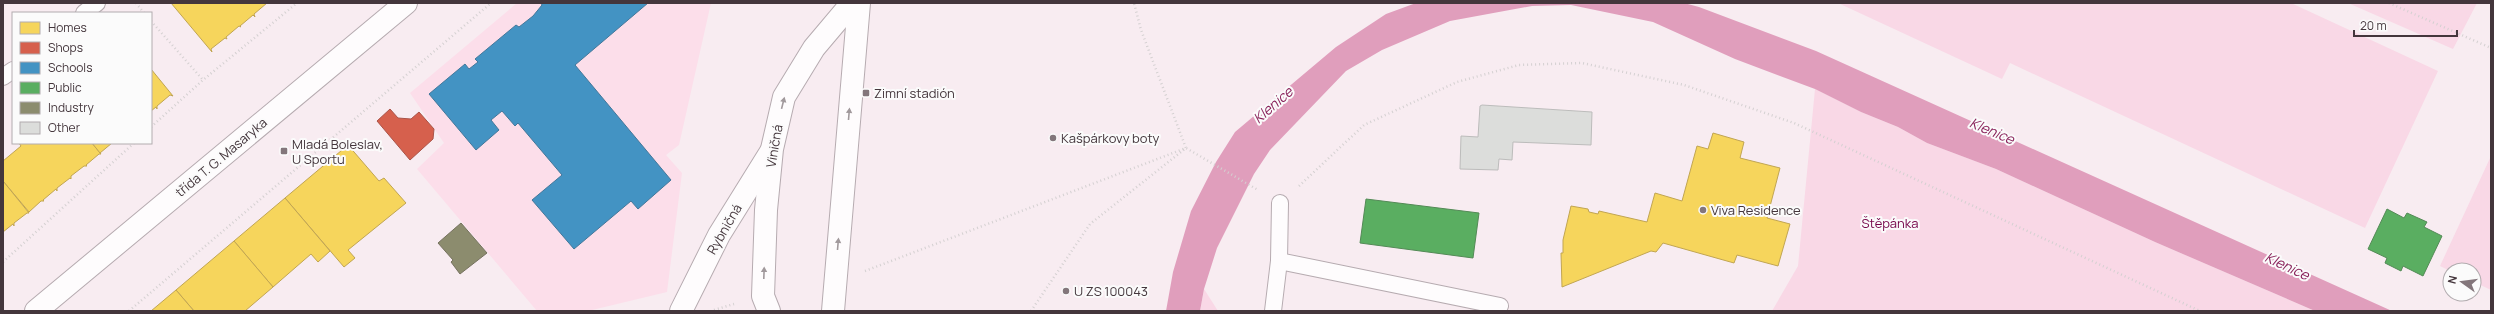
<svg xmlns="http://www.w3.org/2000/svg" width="2494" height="314" font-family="Manrope,sans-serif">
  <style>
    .built { fill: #fcdeea }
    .green { fill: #f9d8e6 }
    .water { fill: #e09ebc }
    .homes { fill: #f6d55c; stroke: #c1a552 }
    .shops { fill: #d6604d; stroke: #aa5348 }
    .schools { fill: #4393c3; stroke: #43779a }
    .public { fill: #5aae61; stroke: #538a56 }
    .industry { fill: #8c8c6e; stroke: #76725f }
    .building { fill: #dcdddb; stroke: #bcbcbb }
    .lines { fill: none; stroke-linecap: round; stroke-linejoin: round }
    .service-casing { stroke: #b6abb0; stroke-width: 18 }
    .minor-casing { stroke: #b6abb0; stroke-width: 24 }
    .tertiary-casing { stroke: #b6abb0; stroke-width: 24 }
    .path { stroke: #d4d0d1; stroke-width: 2.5; stroke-dasharray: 1 3; stroke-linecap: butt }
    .service { stroke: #fefcfd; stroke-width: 16 }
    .minor { stroke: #fefcfd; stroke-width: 22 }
    .tertiary { stroke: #fefcfd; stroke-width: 22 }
    .oneway { fill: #a1999c }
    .poi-dot { fill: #83767b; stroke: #fbfbfb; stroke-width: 1.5 }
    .labels { text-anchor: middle; stroke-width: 4; stroke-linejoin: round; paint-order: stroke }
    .poi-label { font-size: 13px; fill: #44363c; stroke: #fbfbfb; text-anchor: start }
    .street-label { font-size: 13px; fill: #44363c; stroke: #fbfbfb }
    .park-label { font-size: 13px; fill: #740448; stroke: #fbfbfb }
    .water-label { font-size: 14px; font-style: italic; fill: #89215a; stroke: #fbfbfb }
  </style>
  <rect width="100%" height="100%" fill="#f8ecf1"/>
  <path class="built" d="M517,3H711L679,145L666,155L682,173L667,292L588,311H537L417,169L444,143L410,93Z"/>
  <g class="green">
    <path d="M1838,3H2291L2438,71L2365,228L2010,63L2002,79Z"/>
    <path d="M2348,3H2477L2453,49Z"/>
    <path d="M1815,89L1861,112L1898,127L1927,143L1996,169L2155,242L2315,311H1772L1798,266Z"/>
    <path d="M2491,156V290L2474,282V270L2450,271L2440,266Z"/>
    <path d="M1204,289L1218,311H1200Z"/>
  </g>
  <path class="water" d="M1416,3H1684L1699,7L1816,51L2392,311H2315L2155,242L1996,169L1927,143L1898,127L1861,112L1815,89L1735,59L1653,22L1571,5L1532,6L1450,21L1382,50L1346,71L1270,150L1254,174L1217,248L1204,289L1200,311H1166L1173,272L1191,211L1216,162L1235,132L1336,47L1386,14Z"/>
  <g class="homes">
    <path d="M171,3H267L254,14L255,17L253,15L240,26L241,27L239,26L226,37L227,39L225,38L211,49L212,52Z"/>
    <path d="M151,69L173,96L170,95L157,106V109L156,107L151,111Z"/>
    <path d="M1713,133L1744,142L1740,158L1780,168L1767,218L1790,224L1778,266L1737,255L1734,263L1663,243L1656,252L1651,251L1562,287L1561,253H1563V240L1571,206L1588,209L1589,212L1598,214L1599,211L1647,222L1655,193L1682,201L1697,146L1708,149Z"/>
    <path d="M19,143H92L101,154H99L86,165L87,166H84L71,176V179L70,178L57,188V191L56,189L43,200L44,201H41L29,212L3,181V161L21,146Z"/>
    <path d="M92,143H112L100,153Z"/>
    <path d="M348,145L379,181L384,178L406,203L348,250L355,258L344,267L285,198Z"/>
    <path d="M3,181L29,213H27L14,223V226L13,224L3,232Z"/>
    <path d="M285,198L330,251L318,262L311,254L273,287L234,241Z"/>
    <path d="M234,241L273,287L245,311H194L176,290Z"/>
    <path d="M176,290L194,311H151Z"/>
  </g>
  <path class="shops" d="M390,109L398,118L411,119L419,112L434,129L433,139L410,160L377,121Z"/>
  <path class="schools" d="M541,3H648L575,65L671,180L638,209L631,201L574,249L532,200L562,175L518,123L515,126L502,111L491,120L499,130L476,150L429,94L465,64L469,69L478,62L475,59L516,25L519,27L533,16L542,5Z"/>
  <g class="public">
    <path d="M1366,199L1479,213L1473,258L1360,243Z"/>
    <path d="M2387,209L2404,218L2407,213L2427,222L2424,227L2442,236L2423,276L2403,266L2401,271L2385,263L2387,258L2368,249Z"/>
  </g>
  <path class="industry" d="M461,223L487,253L460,274L451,262L453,260L438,243Z"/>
  <path class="building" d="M1482,105L1592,112L1591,145L1513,142L1512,160L1499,159L1498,170L1460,169L1461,136L1478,137L1480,106Z"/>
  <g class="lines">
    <g class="service-casing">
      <g id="service">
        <path d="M84,13L97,3"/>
        <path d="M3,77L13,70"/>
        <path d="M1279,261L1500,306"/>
        <path d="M1273,311L1279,261L1280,203"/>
      </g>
    </g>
    <g class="minor-casing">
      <g id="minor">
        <path d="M681,311L719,235L770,153"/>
        <path d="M769,311L763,296L766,210L772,149L784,97L814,48L852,3"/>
        <path d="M833,311L859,3"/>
      </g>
    </g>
    <g class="tertiary-casing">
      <path id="tertiary" d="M36,311L406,3"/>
    </g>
    <g class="path">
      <path d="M136,3L144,13"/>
      <path d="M2389,3L2491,48"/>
      <path d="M151,21L203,80"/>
      <path d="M151,127L203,80L297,3"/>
      <path d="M1299,186L1364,125L1457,82L1519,65L1582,63L1684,85L1794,123L2200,311"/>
      <path d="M3,262L134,143"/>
      <path d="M865,271L1186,148L1141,30L1134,3"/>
      <path d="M714,310L734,304"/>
      <path d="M129,311L491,3"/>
      <path d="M1031,311L1090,224L1186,148L1258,190"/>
    </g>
    <use href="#service" class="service"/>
    <use href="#minor" class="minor"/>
    <use href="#tertiary" class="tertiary"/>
  </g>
  <defs><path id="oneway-solid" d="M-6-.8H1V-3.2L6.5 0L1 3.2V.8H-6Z"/></defs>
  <g class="oneway">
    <use href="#oneway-solid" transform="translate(783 103) rotate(-76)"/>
    <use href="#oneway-solid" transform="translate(849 114) rotate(-85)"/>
    <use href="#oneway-solid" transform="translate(838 244) rotate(-85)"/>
    <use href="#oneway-solid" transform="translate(764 273) rotate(-88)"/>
  </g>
  <g class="poi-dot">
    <rect x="862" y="89" width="8" height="8" rx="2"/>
    <circle cx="1053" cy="138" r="4"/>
    <rect x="280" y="147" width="8" height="8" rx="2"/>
    <circle cx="1703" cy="210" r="4"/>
    <circle cx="1066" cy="291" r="4"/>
  </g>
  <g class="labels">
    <g class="poi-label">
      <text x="874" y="98">Zimní stadión</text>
      <text x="1061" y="143">Kašpárkovy boty</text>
      <text x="292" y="149">Mladá Boleslav,<tspan x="292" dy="15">U Sportu</tspan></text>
      <text x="1711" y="215">Viva Residence</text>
      <text x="1074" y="296">U ZS 100043</text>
    </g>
    <g class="street-label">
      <text transform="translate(774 146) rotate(-80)" y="5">Viničná</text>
      <text transform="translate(221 157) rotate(-40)" y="5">třída T. G. Masaryka</text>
      <text transform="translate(724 229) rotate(-60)" y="5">Rybničná</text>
    </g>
    <g class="park-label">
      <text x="1890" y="228">Štěpánka</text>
    </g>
    <g class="water-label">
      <text transform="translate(1273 105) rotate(-41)" y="5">Klenice</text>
      <text transform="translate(1992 131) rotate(23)" y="5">Klenice</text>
      <text transform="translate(2287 266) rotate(25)" y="5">Klenice</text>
    </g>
  </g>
  <rect width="2494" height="314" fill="none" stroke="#44363c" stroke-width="8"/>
  <rect x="12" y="12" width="140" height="132" fill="#fbfbfb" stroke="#b2acaf"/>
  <rect x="20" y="22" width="20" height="12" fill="#f6d55c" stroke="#b2acaf"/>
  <text x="48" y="32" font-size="12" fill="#44363c">Homes</text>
  <rect x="20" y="42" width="20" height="12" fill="#d6604d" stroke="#b2acaf"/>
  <text x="48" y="52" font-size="12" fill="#44363c">Shops</text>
  <rect x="20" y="62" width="20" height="12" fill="#4393c3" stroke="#b2acaf"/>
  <text x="48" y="72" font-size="12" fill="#44363c">Schools</text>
  <rect x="20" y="82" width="20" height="12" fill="#5aae61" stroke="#b2acaf"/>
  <text x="48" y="92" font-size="12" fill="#44363c">Public</text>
  <rect x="20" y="102" width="20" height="12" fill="#8c8c6e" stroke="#b2acaf"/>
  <text x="48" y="112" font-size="12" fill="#44363c">Industry</text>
  <rect x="20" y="122" width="20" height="12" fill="#dcdddb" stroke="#b2acaf"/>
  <text x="48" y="132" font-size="12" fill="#44363c">Other</text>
  <g transform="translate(2462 282) rotate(284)"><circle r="19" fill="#fbfbfb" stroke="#b2acaf"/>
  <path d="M0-3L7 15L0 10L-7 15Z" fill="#83767b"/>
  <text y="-6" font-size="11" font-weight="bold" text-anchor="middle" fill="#44363c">N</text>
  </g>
  <path d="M2354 30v6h103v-6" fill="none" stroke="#44363c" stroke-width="2"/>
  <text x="2360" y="30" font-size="12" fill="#44363c" stroke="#fbfbfb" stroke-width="3" paint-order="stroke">20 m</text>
</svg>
